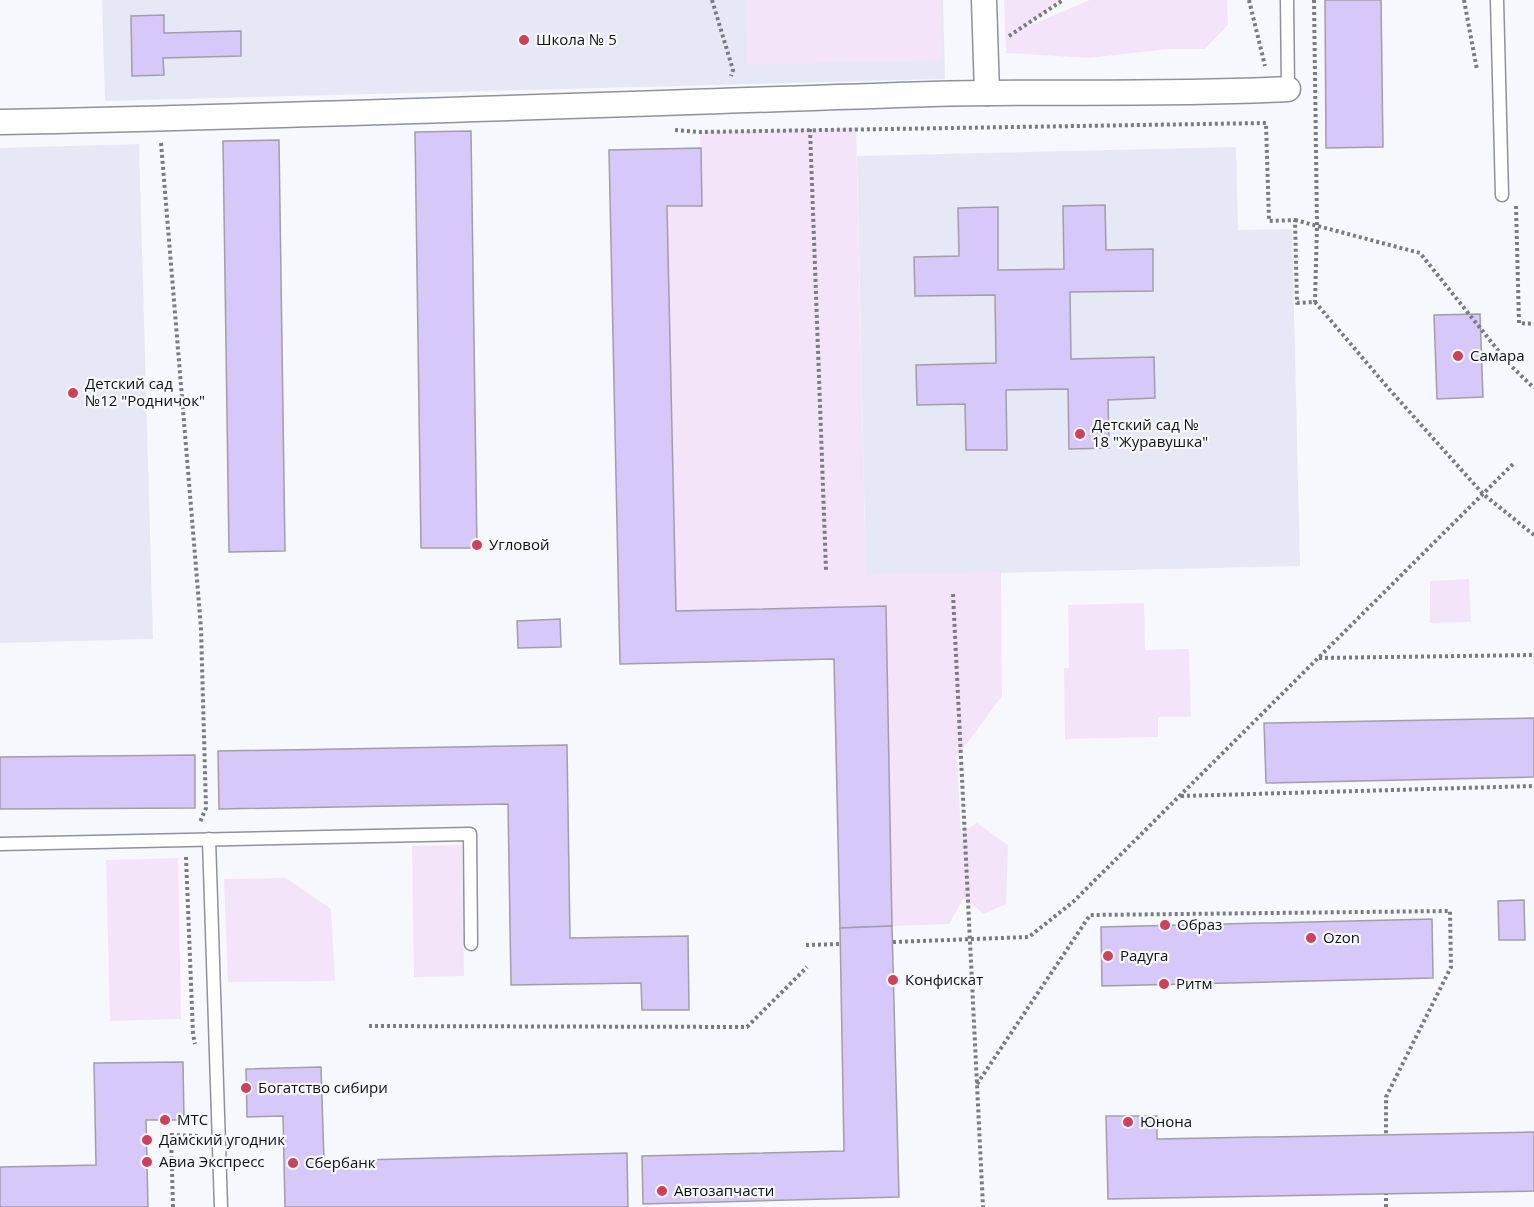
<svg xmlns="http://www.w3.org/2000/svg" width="1534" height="1207" font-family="'Open Sans',sans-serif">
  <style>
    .built { fill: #e6e8f5 }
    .green { fill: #f4e4fa }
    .building { fill: #d6c8f8; stroke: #a19ea7; stroke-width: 1.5 }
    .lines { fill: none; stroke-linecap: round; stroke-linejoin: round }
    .lane-casing { stroke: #90919a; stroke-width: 15 }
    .street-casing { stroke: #90919a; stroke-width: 27 }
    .path { stroke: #7b7c80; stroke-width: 4; stroke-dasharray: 3 3; stroke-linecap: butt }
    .lane { stroke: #fff; stroke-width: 12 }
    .street { stroke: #fff; stroke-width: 24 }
    .poi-dot { fill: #d14058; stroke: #f7f8fe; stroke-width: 2 }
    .labels { text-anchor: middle; stroke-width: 4.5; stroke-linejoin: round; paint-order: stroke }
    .poi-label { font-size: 15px; fill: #111114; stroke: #f7f8fe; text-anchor: start }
  </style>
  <rect width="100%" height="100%" fill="#f7f8fe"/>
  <g class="built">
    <path d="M102,0H943L945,79L105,101Z"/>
    <path d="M139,144L153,639L0,643V148Z"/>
    <path d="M1236,147L1238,230L1292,229L1300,566L866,576L857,156Z"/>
  </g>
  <g class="green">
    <path d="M746,0H941L942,60L747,65Z"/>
    <path d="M1004,0H1060L1026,27L1090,0H1227L1228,25L1205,49H1169L1089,58L1006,53Z"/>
    <path d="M856,128L866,575L1001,572L1002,696L957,757L961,833L977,823L1008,845L1006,904L984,914L964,898L949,924L892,926L885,606L676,611L667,206L702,205L700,132Z"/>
    <path d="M1469,579L1471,622L1430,623V581Z"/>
    <path d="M1144,603L1145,650L1189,649L1191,717H1158V737L1065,739L1064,668H1069L1068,605Z"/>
    <path d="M462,845L464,976L414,977L412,846Z"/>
    <path d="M178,858L181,1019L110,1021L106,860Z"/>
    <path d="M286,878L331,909L335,981L228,982L224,879Z"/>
  </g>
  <g class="building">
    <path d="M1325,0H1381L1383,147L1326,148Z"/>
    <path d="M164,15V33L241,31V56L163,58L164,75L132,76L131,16Z"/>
    <path d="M471,131L477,548H421L415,132Z"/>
    <path d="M279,140L285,551L229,552L223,141Z"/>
    <path d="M701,148L702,206H667L676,611L886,606L892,926L840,928L834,659L620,664L609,150Z"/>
    <path d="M1105,205L1106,250L1153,249V291L1070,292L1071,359L1154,357L1155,398L1108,400L1109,448L1069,449L1068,389L1006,390L1007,450H966L965,404L917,405L916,365L996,363L995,295L915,296L914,257L959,256L958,208L998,207V270L1064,269L1063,206Z"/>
    <path d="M1480,314L1483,397L1437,399L1434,315Z"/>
    <path d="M560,619L561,647L518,648L517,621Z"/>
    <path d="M1534,718V777L1266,783L1264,723Z"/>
    <path d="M567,745L570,938L688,936L689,1010H642L641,983L511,985L508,804L219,809L218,751Z"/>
    <path d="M195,755V808L0,809V757Z"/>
    <path d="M1524,900L1525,940H1499L1498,901Z"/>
    <path d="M1432,919L1433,978L1102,986L1101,927Z"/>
    <path d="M892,926L899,1197L643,1204L642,1156L844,1151L840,928Z"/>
    <path d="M183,1062L184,1120H146L148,1207H0V1167L96,1165L94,1063Z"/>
    <path d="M321,1067L324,1161L627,1153L628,1207H285L283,1116L247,1117L246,1069Z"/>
    <path d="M1106,1116H1157V1139L1534,1132V1191L1108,1199Z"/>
  </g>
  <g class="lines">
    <g class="lane-casing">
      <g id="lane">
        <path d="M1287,0L1288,89"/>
        <path d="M1497,0L1502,195"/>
        <path d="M209,839L221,1207"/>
        <path d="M0,844L470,834L471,944"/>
      </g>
    </g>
    <g class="street-casing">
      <g id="street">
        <path d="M984,0L987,93"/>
        <path d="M0,122C311,116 621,104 932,94C1050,91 1169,95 1288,89"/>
      </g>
    </g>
    <g class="path">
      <path d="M712,0L733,70L731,76"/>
      <path d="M1249,0L1265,66"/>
      <path d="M1314,0L1317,226L1315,302"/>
      <path d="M1464,0L1477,70"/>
      <path d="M1009,36L1063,0"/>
      <path d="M810,129L826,570"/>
      <path d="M675,130L700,132L1266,123L1269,221L1295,220L1297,303L1315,302L1389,389L1483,494L1534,535"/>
      <path d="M161,143L201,628L206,808L200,822"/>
      <path d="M1516,206L1519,323L1534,324"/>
      <path d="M1295,220L1420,253L1509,364L1534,388"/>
      <path d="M953,594L983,1207"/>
      <path d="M1319,658L1534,655"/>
      <path d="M1181,796L1534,786"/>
      <path d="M186,857L193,1034L195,1044"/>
      <path d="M893,942L1029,937L1074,901L1513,464"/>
      <path d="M806,945L840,944"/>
      <path d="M369,1026L747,1027L807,967"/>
      <path d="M977,1084L1090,915L1450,911L1451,967L1386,1097V1135"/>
      <path d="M173,1207L171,1135L200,1136"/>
      <path d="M1386,1207V1194"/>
    </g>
    <use href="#lane" class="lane"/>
    <use href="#street" class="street"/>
  </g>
  <g class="poi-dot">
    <circle cx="524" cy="40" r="6"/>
    <circle cx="1458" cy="356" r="6"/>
    <circle cx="73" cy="393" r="6"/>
    <circle cx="1080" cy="434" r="6"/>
    <circle cx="477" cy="545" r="6"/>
    <circle cx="1165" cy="925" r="6"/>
    <circle cx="1311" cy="938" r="6"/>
    <circle cx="1108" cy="956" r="6"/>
    <circle cx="893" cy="980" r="6"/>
    <circle cx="1164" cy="984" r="6"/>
    <circle cx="246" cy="1088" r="6"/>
    <circle cx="165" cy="1120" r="6"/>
    <circle cx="1128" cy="1122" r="6"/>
    <circle cx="147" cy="1140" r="6"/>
    <circle cx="147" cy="1162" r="6"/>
    <circle cx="293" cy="1163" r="6"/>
    <circle cx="662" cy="1191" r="6"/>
  </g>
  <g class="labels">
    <g class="poi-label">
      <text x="536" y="45">Школа № 5</text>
      <text x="1470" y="361">Самара</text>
      <text x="85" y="389">Детский сад<tspan x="85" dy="17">№12 "Родничок"</tspan></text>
      <text x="1092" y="430">Детский сад №<tspan x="1092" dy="17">18 "Журавушка"</tspan></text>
      <text x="489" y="550">Угловой</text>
      <text x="1177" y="930">Образ</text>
      <text x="1323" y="943">Ozon</text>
      <text x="1120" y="961">Радуга</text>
      <text x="905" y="985">Конфискат</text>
      <text x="1176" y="989">Ритм</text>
      <text x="258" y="1093">Богатство сибири</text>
      <text x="177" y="1125">МТС</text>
      <text x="1140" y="1127">Юнона</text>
      <text x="159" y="1145">Дамский угодник</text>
      <text x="159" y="1167">Авиа Экспресс</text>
      <text x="305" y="1168">Сбербанк</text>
      <text x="674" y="1196">Автозапчасти</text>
    </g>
  </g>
</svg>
